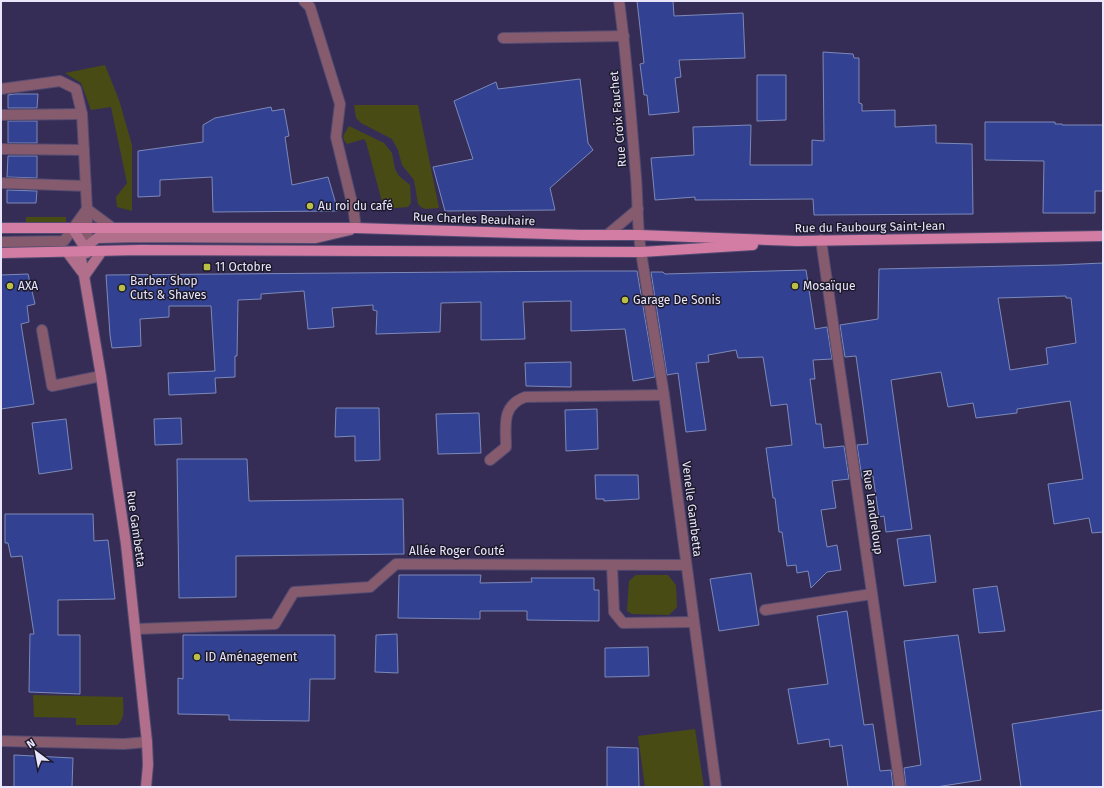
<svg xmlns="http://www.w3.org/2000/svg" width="1104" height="788" font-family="'Fira Sans',sans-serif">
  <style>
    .green { fill: #484b14 }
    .building { fill: #334193; stroke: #7c89b8; fill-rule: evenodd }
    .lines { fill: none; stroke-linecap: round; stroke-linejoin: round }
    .service-casing { stroke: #534b71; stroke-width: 12 }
    .minor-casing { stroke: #534b71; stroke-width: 12 }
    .tertiary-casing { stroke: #534b71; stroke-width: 12 }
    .secondary-casing { stroke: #534b71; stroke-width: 12 }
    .primary-casing { stroke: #534b71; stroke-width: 12 }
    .service { stroke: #855b6d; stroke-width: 10 }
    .minor { stroke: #855b6d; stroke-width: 10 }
    .tertiary { stroke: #855b6d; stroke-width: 10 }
    .secondary { stroke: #b16f8c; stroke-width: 10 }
    .primary { stroke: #d37da4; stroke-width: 10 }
    .poi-dot { fill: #bac045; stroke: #1d1a2c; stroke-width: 1.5 }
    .labels { text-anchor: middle; stroke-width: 3; stroke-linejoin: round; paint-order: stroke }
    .street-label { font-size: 12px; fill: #e9e6fb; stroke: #1d1a2c }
    .poi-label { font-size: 12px; fill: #e9e6fb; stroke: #1d1a2c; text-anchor: start }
  </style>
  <rect width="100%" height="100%" fill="#362d57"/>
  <g class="green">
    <path d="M105,65L119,100L132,145V211L117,207L116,197L127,183L111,107L91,110L81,83L65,73Z"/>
    <path d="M354,105H418L439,208L425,209L421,207L418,204L414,180L402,165L398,150L392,139L361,123L356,118Z"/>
    <path d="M349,126L384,143L392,153L395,169L399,176L410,185L411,203L408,207L384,209L366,142L364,139L347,144L344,140L343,136Z"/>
    <rect x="26" y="217" width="40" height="5"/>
    <path d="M636,575H668L676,585L677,607L669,615L632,614L627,611L629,581Z"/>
    <path d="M33,695L123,697C123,707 126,719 117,725H76V718L34,717Z"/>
    <path d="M695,729L704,787H645L638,736Z"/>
  </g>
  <g class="building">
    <path d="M637,1H673L674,16L743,13L745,58L679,60L681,77L675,78L679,112L649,115L647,95H644L640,64L644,63Z"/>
    <path d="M823,52L853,54L854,58H859V103L862,104V111L895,110V127L936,125V143L972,144L973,214L814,215L813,199L695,200V197L655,200L651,158L694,155L693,127L751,125L750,165H812V140L824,141Z"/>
    <path d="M757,75H786V120L757,121Z"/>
    <path d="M580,79L588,143L593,150L550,188L555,210L445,211L433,167L473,159L454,101L496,82L498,89Z"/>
    <path d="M15,94H38L37,108H8V95Z"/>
    <path d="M271,107L272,111L284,109L289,136L285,137L292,185L328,177L338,211L213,212L212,177L160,180V196L138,197V151L203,142V125L215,118Z"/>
    <rect x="8" y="121" width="29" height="22"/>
    <path d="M985,122H1055V124H1062V125H1103V191H1095V213H1043L1044,161L985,160Z"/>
    <path d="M8,156H37V178L7,177Z"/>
    <path d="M7,190L37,191L36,203H7Z"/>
    <path d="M1103,263V532L1092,533L1089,518L1054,524L1048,484L1083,479L1070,401L1017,409V413L976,418L973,403L948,407L941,372L891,380L912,529L886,532L884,516L879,517L873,476L862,478L857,445L868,444L863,406L856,356L845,357L840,325L878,319L879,269L1059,265ZM1066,296V298H1071L1076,343L1046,348L1048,364L1010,370L998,298Z"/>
    <path d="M806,270L815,329L827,327L832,359L813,360L815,379H810L816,424H821L824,448L844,446L849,479L832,481L836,508L821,510L827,547L837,545L841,570L827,572L811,588L808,571L797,573L796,565L787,566L782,532H779L775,498H773L766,448L792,445L787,404L771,406L763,357L738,358L736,350L708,355L709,362L696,363L706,430L686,432L678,373L667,375L651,272H663L665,274Z"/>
    <path d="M584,271H637L655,377L633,381L625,329L571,331V301L523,302L525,339L481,340V302L441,303L440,332L376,334L377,311L373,310V305L332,308L334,327L308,329L304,291L261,294V299L238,300L237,356H235V377L215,378L216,393L169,395L168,373L215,371L211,306H169V317L140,319L141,346L112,348L110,335L106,275Z"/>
    <path d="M28,274L35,304L27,306L29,322L21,324L34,404L1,409V275Z"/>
    <path d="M571,362V387L526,386L525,363Z"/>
    <path d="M336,408H379L380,460L355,461V436L335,437Z"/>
    <path d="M597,409L598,449L566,451L565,410Z"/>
    <path d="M479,413L481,453L438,454L436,414Z"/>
    <path d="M181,418L182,444L155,445L154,419Z"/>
    <path d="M66,419L72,469L39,474L32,423Z"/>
    <path d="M177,459H247L249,501L403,499L404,554L236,556V597L179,598Z"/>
    <path d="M595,475H638L639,499L604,501V499H596Z"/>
    <path d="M5,514H93L94,541L108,540L115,599L58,600V635H80V694L29,692L30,634H34L22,556L11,557L8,543H5Z"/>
    <path d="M930,535L936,582L904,586L897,539Z"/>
    <path d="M751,573L759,625L719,631L710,579Z"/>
    <path d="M399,575H481L480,583L532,582L531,578H594V590H599V621L527,620V611H480V619L398,618Z"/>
    <path d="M997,586L1005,631L979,633L973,589Z"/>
    <path d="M847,611L864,725L873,724L880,771L891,770L893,787H848L842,745L830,747L829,739L798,744L788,689L828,684L817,616Z"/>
    <path d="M397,634L398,673L375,672L376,635Z"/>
    <path d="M183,635H335V679H310L309,721L229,720V715L178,714V678L183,679Z"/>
    <path d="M958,635L981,780L936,787H906L904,768L921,765L904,641Z"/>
    <path d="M648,647L649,676L605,677V648Z"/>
    <path d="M1103,710V787H1021L1012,724Z"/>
    <path d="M607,747L638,748L639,787H607Z"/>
    <path d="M14,755L73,758L72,787H14Z"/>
  </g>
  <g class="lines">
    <g class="service-casing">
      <g id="service">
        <path d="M503,38L624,36"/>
        <path d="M1,89L60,81L76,89L82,114L87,209"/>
        <path d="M1,115L82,114"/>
        <path d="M1,149L84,150"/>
        <path d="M1,183L86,186"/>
        <path d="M641,252L664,395L716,787"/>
        <path d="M42,330L52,386L101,376"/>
        <path d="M490,460L506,447C506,426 501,406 525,397L664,395"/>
        <path d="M765,610L872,594"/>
      </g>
    </g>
    <g class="minor-casing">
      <g id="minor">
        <path d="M304,1L310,7L340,104L336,137L353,207L356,228"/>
        <path d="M821,240L900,787"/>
        <path d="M612,565L614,612L623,623L694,622"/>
        <path d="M136,629L275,624L294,592L370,587L396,564L686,565"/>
        <path d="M1,741L124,744L147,742"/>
      </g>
    </g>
    <g class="tertiary-casing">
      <g id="tertiary">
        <path d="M619,1C627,59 631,118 636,177C638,202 637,227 641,252"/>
        <path d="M87,209L114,229"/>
        <path d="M607,235L638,209"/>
        <path d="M1,242L64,241L87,209"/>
        <path d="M87,251V209"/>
      </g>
    </g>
    <g class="secondary-casing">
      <g id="secondary">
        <path d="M73,229L87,251V253"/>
        <path d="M67,252L82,272"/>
        <path d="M85,275L102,251"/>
        <path d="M146,787L148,765L147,742L126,544L101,376L80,252L97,238L140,237L316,238L350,230"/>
      </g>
    </g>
    <g class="primary-casing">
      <g id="primary">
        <path d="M1,228H356L580,235H638L797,241L1103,236"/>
        <path d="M1,253L140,250L641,252L753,245"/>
      </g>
    </g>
    <use href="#service" class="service"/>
    <use href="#minor" class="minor"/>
    <use href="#tertiary" class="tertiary"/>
    <use href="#secondary" class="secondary"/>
    <use href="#primary" class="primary"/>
  </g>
  <g class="poi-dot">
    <circle cx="310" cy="206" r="4"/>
    <rect x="203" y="263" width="8" height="8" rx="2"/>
    <circle cx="10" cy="286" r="4"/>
    <circle cx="795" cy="286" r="4"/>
    <circle cx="122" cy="288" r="4"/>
    <circle cx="625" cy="300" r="4"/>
    <circle cx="197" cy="657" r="4"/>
  </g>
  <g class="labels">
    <g class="street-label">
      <text transform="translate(618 119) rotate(-95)" y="4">Rue Croix Fauchet</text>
      <text transform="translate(474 219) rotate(2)" y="4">Rue Charles Beauhaire</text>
      <text transform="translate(870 227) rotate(-1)" y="4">Rue du Faubourg Saint-Jean</text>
      <text transform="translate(692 509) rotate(83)" y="4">Venelle Gambetta</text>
      <text transform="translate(873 512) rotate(82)" y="4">Rue Landreloup</text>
      <text transform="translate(136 529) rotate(82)" y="4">Rue Gambetta</text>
      <text x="457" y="555">Allée Roger Couté</text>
    </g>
    <g class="poi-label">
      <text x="318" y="210">Au roi du café</text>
      <text x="215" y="271">11 Octobre</text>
      <text x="130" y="285">Barber Shop<tspan x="130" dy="14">Cuts &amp; Shaves</tspan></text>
      <text x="18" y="290">AXA</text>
      <text x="803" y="290">Mosaïque</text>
      <text x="633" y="304">Garage De Sonis</text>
      <text x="205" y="661">ID Aménagement</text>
    </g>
  </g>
  <rect width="1104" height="788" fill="none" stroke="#e9e6fb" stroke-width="4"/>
  <g transform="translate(36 752) rotate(328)" stroke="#1d1a2c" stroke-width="3" paint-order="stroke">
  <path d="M0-3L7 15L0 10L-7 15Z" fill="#e9e6fb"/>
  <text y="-6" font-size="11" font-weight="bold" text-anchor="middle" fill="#e9e6fb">N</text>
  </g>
</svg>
